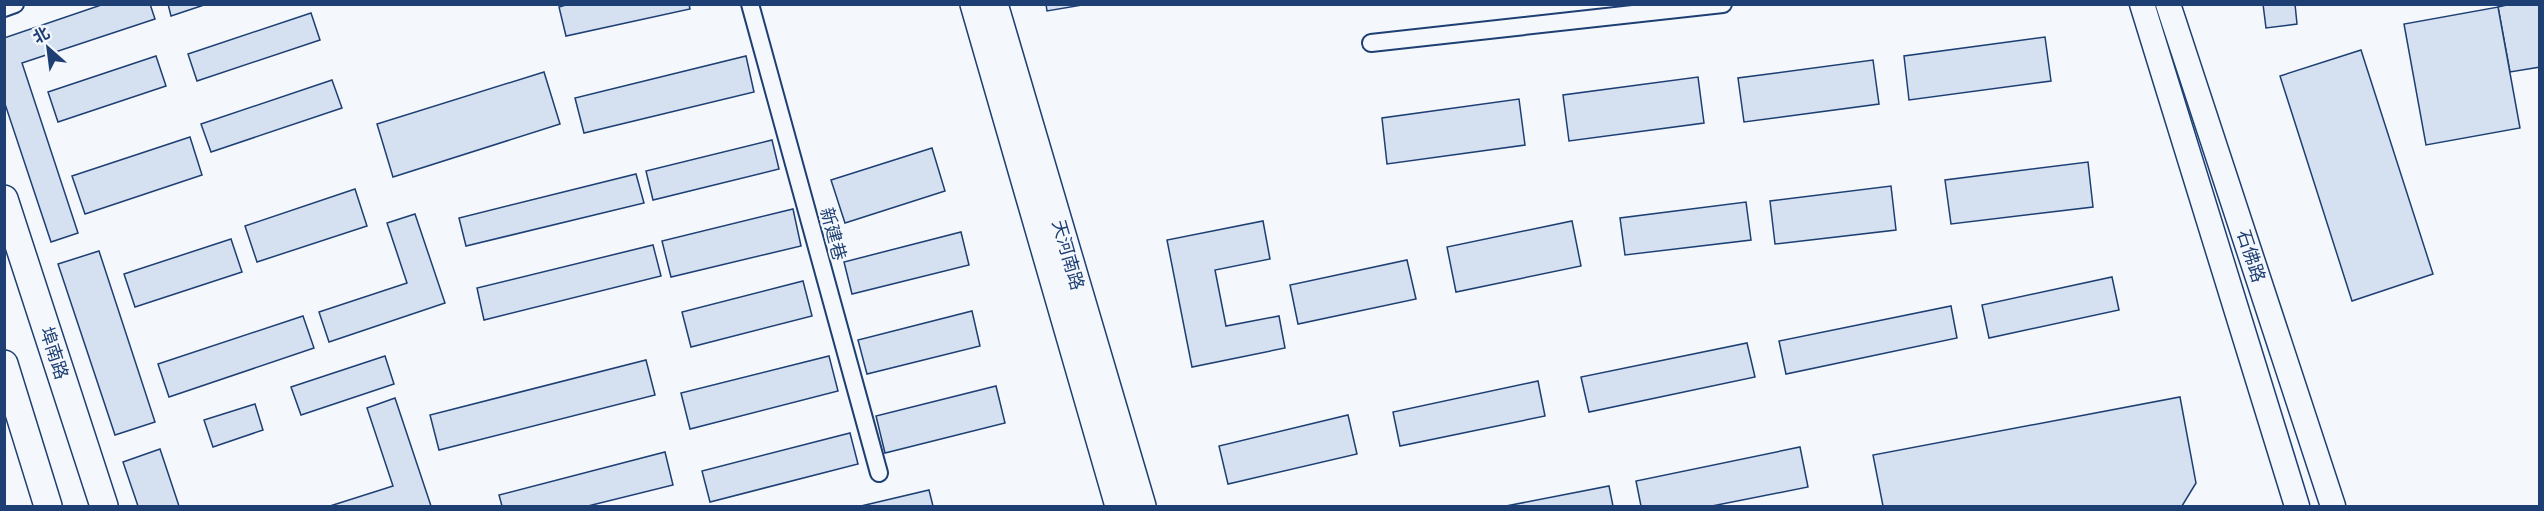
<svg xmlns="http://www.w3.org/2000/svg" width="2544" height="511" font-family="'Roboto Condensed','Noto Sans SC',sans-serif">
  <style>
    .building { fill: #d5e0f0; stroke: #1d3f73; stroke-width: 1.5 }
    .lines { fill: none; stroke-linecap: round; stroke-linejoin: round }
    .street-casing { stroke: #1d3f73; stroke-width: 20 }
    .secondary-casing { stroke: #1d3f73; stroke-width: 27 }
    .primary-casing { stroke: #1d3f73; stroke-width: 30 }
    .street { stroke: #f4f7fb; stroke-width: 16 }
    .secondary { stroke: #f4f7fb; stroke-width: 24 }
    .primary { stroke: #f4f7fb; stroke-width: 27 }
    .labels { text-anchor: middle; stroke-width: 4.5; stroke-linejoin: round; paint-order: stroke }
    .street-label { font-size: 18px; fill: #1d3f73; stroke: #f4f7fb }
  </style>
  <rect width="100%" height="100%" fill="#f4f7fb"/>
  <g class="building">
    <path d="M104,4H150L155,19L22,63L78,233L51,242L4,101V38Z"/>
    <path d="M168,4H207L171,16Z"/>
    <path d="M569,4H689L690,9L566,36L559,7Z"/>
    <path d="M1046,4H1088L1047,11Z"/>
    <path d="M2263,4H2295L2297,24L2266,28Z"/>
    <path d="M2511,4H2540V67L2510,72L2498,7Z"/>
    <path d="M2498,7L2520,128L2426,145L2404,24Z"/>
    <path d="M311,13L320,40L197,81L188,54Z"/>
    <path d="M2045,37L2051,81L1909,100L1904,56Z"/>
    <path d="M2361,50L2433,274L2352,301L2280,76Z"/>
    <path d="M156,56L166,86L58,122L48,92Z"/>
    <path d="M746,56L754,92L584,133L575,98Z"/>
    <path d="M1873,60L1879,104L1744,122L1738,78Z"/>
    <path d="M544,72L560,124L393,177L377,124Z"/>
    <path d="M1698,77L1704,123L1569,141L1563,95Z"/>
    <path d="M332,80L342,108L211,152L201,124Z"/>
    <path d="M1519,99L1525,145L1387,164L1382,118Z"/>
    <path d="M190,137L202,175L85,214L72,176Z"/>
    <path d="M772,140L779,169L653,200L646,171Z"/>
    <path d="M932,148L945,191L845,223L831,180Z"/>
    <path d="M2088,162L2093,207L1951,224L1945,180Z"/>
    <path d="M636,174L644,203L466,246L459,218Z"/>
    <path d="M1891,186L1896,230L1775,244L1770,201Z"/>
    <path d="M355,189L367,226L257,262L245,226Z"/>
    <path d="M1746,202L1751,240L1625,255L1620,218Z"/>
    <path d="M793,209L801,246L671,277L662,241Z"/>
    <path d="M415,214L445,303L329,342L319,312L407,283L387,223Z"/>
    <path d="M1263,221L1270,259L1215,270L1226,326L1279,316L1285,348L1192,367L1167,240Z"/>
    <path d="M1572,221L1581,266L1456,292L1447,247Z"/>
    <path d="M961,232L969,265L852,294L844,262Z"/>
    <path d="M231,239L242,272L135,307L124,274Z"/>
    <path d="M653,245L661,276L484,320L477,288Z"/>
    <path d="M99,251L155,422L115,435L58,264Z"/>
    <path d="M1407,260L1416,299L1298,324L1290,285Z"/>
    <path d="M2112,277L2119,310L1989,338L1982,305Z"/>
    <path d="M803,281L812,316L691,347L682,312Z"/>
    <path d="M1951,306L1957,338L1786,374L1779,341Z"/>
    <path d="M972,311L980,346L867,374L858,340Z"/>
    <path d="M303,316L314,348L169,397L158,364Z"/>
    <path d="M1747,343L1755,377L1589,412L1581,377Z"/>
    <path d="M385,356L394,384L301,415L291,387Z"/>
    <path d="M829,356L838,391L690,429L681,393Z"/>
    <path d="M646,360L655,395L439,450L430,415Z"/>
    <path d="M1538,381L1545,416L1400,446L1393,412Z"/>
    <path d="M996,386L1005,423L885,453L876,416Z"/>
    <path d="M2180,397L2196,483L2182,506H1883L1873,455Z"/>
    <path d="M395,398L431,506H330L393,486L367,408Z"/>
    <path d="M255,404L263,430L213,447L204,420Z"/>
    <path d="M1348,415L1357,454L1228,484L1219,446Z"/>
    <path d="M850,433L858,464L710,502L702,471Z"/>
    <path d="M1800,447L1808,487L1712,506H1641L1636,481Z"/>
    <path d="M160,449L179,506H138L123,462Z"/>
    <path d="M665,452L673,485L588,506H502L499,495Z"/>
    <path d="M1609,486L1613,506H1506Z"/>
    <path d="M929,490L933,506H861Z"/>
  </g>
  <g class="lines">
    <g class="street-casing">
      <g id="street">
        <path d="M750,4L879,473"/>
        <path d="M4,8L15,4"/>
        <path d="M1371,43L1723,4"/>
      </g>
    </g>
    <g class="secondary-casing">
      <g id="secondary">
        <path d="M2142,4L2297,506"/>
        <path d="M2168,4L2333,506"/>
      </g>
    </g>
    <g class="primary-casing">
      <g id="primary">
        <path d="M974,4L1119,506"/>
        <path d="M994,4L1142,506"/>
        <path d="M4,199L104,506"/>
        <path d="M4,364L48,506"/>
      </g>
    </g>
    <use href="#street" class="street"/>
    <use href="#secondary" class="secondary"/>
    <use href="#primary" class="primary"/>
  </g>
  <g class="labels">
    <g class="street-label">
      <text transform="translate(833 234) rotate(75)" y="6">新建巷</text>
      <text transform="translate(1068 255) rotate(74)" y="6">天河南路</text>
      <text transform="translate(2251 256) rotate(72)" y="6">石佛路</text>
      <text transform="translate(54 353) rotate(72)" y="6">埠南路</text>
    </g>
  </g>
  <rect width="2544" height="511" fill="none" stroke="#1d3f73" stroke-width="12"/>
  <g transform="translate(48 48) rotate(332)" stroke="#f4f7fb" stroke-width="4.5" paint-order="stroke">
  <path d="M0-4.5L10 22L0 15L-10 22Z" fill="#1d3f73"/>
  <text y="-9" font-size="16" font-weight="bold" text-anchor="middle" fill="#1d3f73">北</text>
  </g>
</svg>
